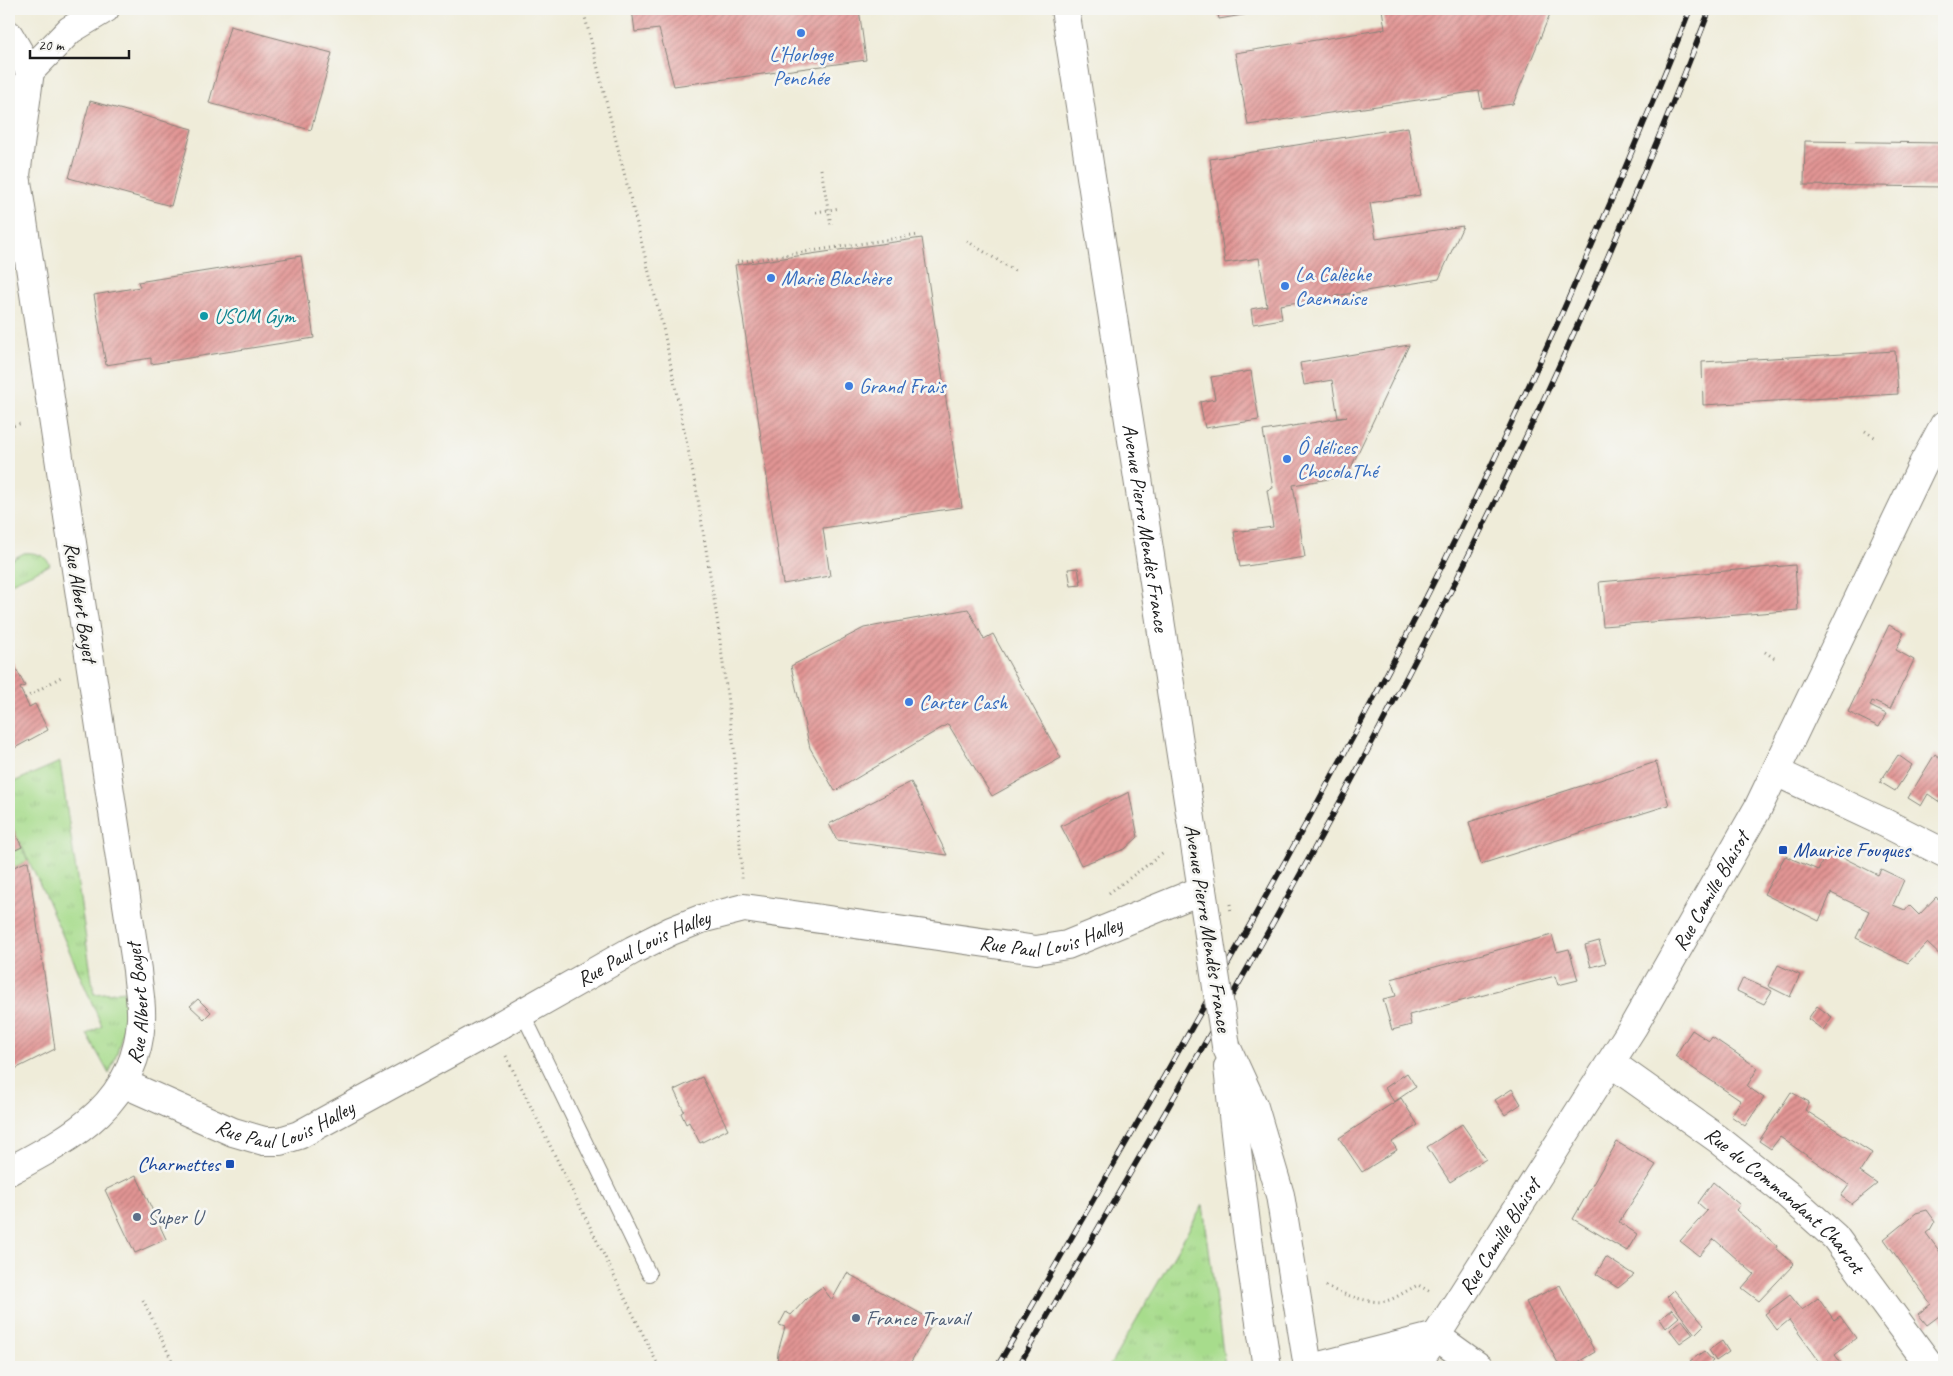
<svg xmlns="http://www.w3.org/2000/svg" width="1953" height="1376" font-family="Caveat,sans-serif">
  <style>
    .grass { fill: url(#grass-tufts); stroke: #627c54 }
    .garden { fill: url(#garden-dots); stroke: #627c54 }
    .building { fill: url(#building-hatch) }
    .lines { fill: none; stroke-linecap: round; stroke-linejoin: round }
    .lane-casing { stroke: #86847a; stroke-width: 16 }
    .street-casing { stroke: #86847a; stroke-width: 30 }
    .secondary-casing { stroke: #86847a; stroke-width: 30 }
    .path { stroke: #86847a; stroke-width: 3; stroke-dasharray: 1 4; stroke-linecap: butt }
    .lane { stroke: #fff; stroke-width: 14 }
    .street { stroke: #fff; stroke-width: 28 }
    .secondary { stroke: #fff; stroke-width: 28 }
    .rail-casing { stroke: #1c1c1c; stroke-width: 5.5 }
    .rail { stroke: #f6f6f2; stroke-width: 4; stroke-dasharray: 11; stroke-linecap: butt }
    .secondary-bridge-casing { stroke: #86847a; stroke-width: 30; stroke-linecap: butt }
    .path-bridge { stroke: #86847a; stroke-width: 3; stroke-dasharray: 1 4; stroke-linecap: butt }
    .secondary-bridge { stroke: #fff; stroke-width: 28 }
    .shop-dot { fill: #3f7fe0; stroke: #f6f6f2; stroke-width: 2 }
    .culture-dot { fill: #0f9aa8; stroke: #f6f6f2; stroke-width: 2 }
    .transit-dot { fill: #1a4fb4; stroke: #f6f6f2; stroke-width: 2 }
    .service-dot { fill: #5c6f8a; stroke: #f6f6f2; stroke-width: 2 }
    .labels { text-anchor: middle; stroke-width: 5; stroke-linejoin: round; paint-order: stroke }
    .shop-label { font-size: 21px; fill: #366cbe; stroke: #f6f6f2; text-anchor: start }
    .culture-label { font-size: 21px; fill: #0d838f; stroke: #f6f6f2; text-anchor: start }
    .street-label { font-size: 21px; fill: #1c1c1c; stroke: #f6f6f2 }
    .transit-label { font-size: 21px; fill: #164399; stroke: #f6f6f2; text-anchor: start }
    .service-label { font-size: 21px; fill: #4e5e75; stroke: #f6f6f2; text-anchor: start }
  </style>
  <defs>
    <pattern id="grass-tufts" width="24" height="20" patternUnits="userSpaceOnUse" patternTransform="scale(1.25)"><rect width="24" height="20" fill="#a7dc8c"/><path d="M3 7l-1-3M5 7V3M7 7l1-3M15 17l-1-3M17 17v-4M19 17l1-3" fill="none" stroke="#8fbc78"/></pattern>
    <pattern id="garden-dots" width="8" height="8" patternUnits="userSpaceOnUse" patternTransform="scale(1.25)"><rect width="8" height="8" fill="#a7dc8c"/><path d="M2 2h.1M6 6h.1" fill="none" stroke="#8fbc78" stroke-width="1.8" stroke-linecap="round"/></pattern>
    <pattern id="building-hatch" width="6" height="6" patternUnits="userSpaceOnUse" patternTransform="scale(1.25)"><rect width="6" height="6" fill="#e29594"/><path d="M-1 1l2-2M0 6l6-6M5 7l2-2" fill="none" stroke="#b67978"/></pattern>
  </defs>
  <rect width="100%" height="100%" fill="#f6f6f2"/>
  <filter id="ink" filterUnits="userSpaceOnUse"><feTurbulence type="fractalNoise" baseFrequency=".02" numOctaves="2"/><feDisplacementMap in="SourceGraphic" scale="10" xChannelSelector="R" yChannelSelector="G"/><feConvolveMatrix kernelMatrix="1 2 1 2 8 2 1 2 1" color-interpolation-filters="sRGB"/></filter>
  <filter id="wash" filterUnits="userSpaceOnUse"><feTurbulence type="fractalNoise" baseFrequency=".0096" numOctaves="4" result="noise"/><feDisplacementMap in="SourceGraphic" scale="20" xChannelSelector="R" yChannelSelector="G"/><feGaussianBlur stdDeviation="1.12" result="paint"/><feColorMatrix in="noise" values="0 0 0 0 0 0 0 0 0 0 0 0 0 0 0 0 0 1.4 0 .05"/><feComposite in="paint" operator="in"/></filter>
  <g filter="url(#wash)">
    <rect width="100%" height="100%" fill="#efecd9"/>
    <g class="grass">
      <path d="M24,553C35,552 46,555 50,565L9,584V561Z"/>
      <path d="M60,762L94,994L126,991C127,1021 121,1046 109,1074L87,1034L102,1026L45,895L9,820V784Z"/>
      <path d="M1203,1205L1225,1367H1109Z"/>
    </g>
    <path class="garden" d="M22,847L28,861L9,869V853Z"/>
    <g id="blocks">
      <g class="building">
        <path d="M632,9H859L866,60L674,86L659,29L635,32Z"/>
        <path d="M1217,9H1272V10L1219,19Z"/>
        <path d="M1382,9H1552L1513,104L1482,108L1479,91L1248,125L1235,53L1385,29Z"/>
        <path d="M230,26L332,53L311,130L209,103Z"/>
        <path d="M90,101L192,129L171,206L69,178Z"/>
        <path d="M1408,127L1420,195L1370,203L1376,239L1463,226L1439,279L1280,305L1282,319L1253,324L1251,309L1267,306L1259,258L1225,263L1210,159Z"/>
        <path d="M1805,141L1944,143V187L1804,185Z"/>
        <path d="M922,238L962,507L823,528L830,576L783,584L735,265Z"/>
        <path d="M301,256L314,338L151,364V358L106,365L94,295L140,287L138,282Z"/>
        <path d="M1409,345L1347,476L1293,485L1305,557L1240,567L1234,532L1273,527L1267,490L1273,488L1263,431L1347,417L1338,418L1332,380L1304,385L1300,363Z"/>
        <path d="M1895,351L1898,394L1703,405L1702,362Z"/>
        <path d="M1251,371L1259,420L1205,428L1200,402L1215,399L1211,377Z"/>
        <path d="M1795,565L1798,610L1603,626L1599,582Z"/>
        <path d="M1078,568L1081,585L1071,586L1068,569Z"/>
        <path d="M968,609L984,639L993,634L1061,758L992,796L948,724L835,791L810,748L791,666L864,628Z"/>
        <path d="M1889,625L1904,633L1896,650L1914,660L1890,709L1872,701L1870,706L1886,714L1879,727L1848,712Z"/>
        <path d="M9,655L25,686L20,688L29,707L35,704L48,730L9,751Z"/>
        <path d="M1935,754L1944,761V805L1928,794L1921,806L1908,798Z"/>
        <path d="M1898,755L1912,765L1895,791L1880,782Z"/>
        <path d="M1656,762L1669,805L1481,864L1469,822Z"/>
        <path d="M911,782L947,855L837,840L829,824Z"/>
        <path d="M1129,792L1138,837L1125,849L1081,865L1061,826Z"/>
        <path d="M9,820L22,847L9,853Z"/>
        <path d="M1828,850L1878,875L1881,869L1904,880L1893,905L1905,910L1909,905L1919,915L1936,897L1944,904V959L1927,943L1908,963L1856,938L1869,911L1831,893L1819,921L1764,894L1785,856L1818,870Z"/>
        <path d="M28,861L55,1049L9,1072V869Z"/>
        <path d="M1552,935L1557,952L1569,949L1578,980L1558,985L1555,976L1409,1015L1411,1025L1392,1030L1383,999L1396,996L1391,979Z"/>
        <path d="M1599,941L1606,963L1591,967L1585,945Z"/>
        <path d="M1778,965L1800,975L1790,997L1768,986Z"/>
        <path d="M1743,978L1772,991L1764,1004L1737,991Z"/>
        <path d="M198,999L211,1012L204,1019L190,1006Z"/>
        <path d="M1817,1006L1832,1017L1823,1030L1808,1019Z"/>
        <path d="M1692,1030L1709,1041L1712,1037L1758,1068L1747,1086L1764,1098L1745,1126L1731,1116L1741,1101L1675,1056Z"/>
        <path d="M1407,1073L1416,1087L1394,1102L1385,1088Z"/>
        <path d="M702,1077L728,1129L700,1143L689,1122L686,1124L681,1113L684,1111L674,1090Z"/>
        <path d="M1512,1089L1521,1104L1505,1115L1495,1100Z"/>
        <path d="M1791,1092L1809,1102L1805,1110L1872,1153L1860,1172L1877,1184L1852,1204L1841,1196L1849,1185L1780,1137L1771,1149L1759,1141Z"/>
        <path d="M1401,1098L1418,1125L1392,1142L1397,1150L1362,1172L1339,1138Z"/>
        <path d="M1462,1124L1486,1159L1450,1182L1427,1147Z"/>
        <path d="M1617,1142L1656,1165L1619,1222L1637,1234L1627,1251L1573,1219Z"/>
        <path d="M136,1175L166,1239L135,1253L105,1190Z"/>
        <path d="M1713,1182L1740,1205L1736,1210L1777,1246L1776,1248L1794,1264L1759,1301L1742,1288L1754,1274L1714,1239L1699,1256L1680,1241L1707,1211L1698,1203Z"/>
        <path d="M1927,1210L1935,1221L1930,1230L1926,1233L1943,1256L1944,1255V1323L1939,1316L1927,1325L1918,1314L1931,1304L1884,1239L1916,1213Z"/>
        <path d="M1606,1257L1634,1275L1618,1288L1596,1274Z"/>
        <path d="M847,1273L934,1321L908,1367L777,1366L778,1352L785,1327L779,1325L786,1312L791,1315L807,1298L822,1287L832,1300Z"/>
        <path d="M1560,1285L1595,1352L1578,1362L1581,1367H1560L1526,1302Z"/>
        <path d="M1674,1290L1704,1325L1695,1334L1667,1297Z"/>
        <path d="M1790,1295L1802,1310L1818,1298L1834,1320L1840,1316L1856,1338L1835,1355L1844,1367H1813L1820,1362L1789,1320L1777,1330L1765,1314Z"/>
        <path d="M1672,1309L1679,1317L1666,1328L1660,1319Z"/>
        <path d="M1682,1320L1693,1334L1680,1343L1670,1330Z"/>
        <path d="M1722,1341L1729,1352L1716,1361L1709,1350Z"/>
        <path d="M1704,1351L1713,1361L1705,1367H1695L1690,1361Z"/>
      </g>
    </g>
  </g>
  <g filter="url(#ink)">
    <use href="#blocks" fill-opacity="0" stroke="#86847a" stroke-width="1"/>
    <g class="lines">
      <g class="lane-casing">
        <path id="lane" d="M522,1012L649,1274"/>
      </g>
      <g class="street-casing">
        <g id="street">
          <path d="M9,35L30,71"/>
          <path d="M1776,772L1885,823L1944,853"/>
          <path id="s1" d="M1611,1063L1718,1139L1787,1194L1835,1237L1931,1367"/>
          <path id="s2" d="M123,1083L233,1132L264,1141H280L299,1135L495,1028L633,950L671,931L701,919L744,908L1036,950L1067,945L1202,890"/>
          <path id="s3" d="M9,1171C75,1136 137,1103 141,1019C142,1003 138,986 137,970L16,175L30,71L70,30L105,9"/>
          <path d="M1436,1336L1479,1367"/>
        </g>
      </g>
      <g class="secondary-casing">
        <g id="secondary">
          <path id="s4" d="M1065,9L1209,935"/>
          <path d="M1226,1046L1254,1107L1280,1195L1308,1367"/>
          <path d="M1228,1067C1238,1168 1251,1268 1267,1367"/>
          <path d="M1315,1367L1436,1336"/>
          <path id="s5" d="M1402,1367L1425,1352L1436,1336L1633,1027L1758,808L1923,464L1944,425"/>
        </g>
      </g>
      <g class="path">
        <path d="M583,9L664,332L697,493L717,618L734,748L742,878"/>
        <path d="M821,169L831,225"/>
        <path d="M816,212L840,208"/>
        <path d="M967,241L1015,271"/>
        <path d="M737,262L919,235"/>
        <path d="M9,427L22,423"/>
        <path d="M1865,431L1876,438"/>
        <path d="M1765,652L1774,658"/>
        <path d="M25,698L61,677"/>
        <path d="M1109,893L1165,852"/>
        <path d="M506,1056L659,1367"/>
        <path d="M1326,1286C1337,1293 1374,1305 1386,1301C1397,1298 1407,1290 1418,1285L1429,1291"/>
        <path d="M143,1300L175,1367"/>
      </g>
      <use href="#lane" class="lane"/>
      <use href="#street" class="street"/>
      <use href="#secondary" class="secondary"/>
      <g class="rail-casing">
        <g id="rail">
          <path d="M997,1367C1119,1155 1243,942 1359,726C1462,534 1555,337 1638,137C1656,94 1674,52 1690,9"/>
          <path d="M1018,1367C1139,1157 1263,947 1377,733C1502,499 1614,256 1710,9"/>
        </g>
      </g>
      <use href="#rail" class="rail"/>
      <g class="secondary-bridge-casing">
        <path id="secondary-bridge" d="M1209,935L1226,1046"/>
      </g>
      <path class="path-bridge" d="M1230,904L1231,913"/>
      <use href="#secondary-bridge" class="secondary-bridge"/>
    </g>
  </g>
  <g class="shop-dot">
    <circle cx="801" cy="33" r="5"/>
    <circle cx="771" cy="278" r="5"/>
    <circle cx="1285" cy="286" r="5"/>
    <circle cx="849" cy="386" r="5"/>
    <circle cx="1287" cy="459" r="5"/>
    <circle cx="909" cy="702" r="5"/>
  </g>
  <circle class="culture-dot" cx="204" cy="316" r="5"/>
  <g class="transit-dot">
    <rect x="1778" y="845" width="10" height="10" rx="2.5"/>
    <rect x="225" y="1159" width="10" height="10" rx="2.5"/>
  </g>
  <g class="service-dot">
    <circle cx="137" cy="1217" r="5"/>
    <circle cx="856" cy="1318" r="5"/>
  </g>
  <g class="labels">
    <g class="shop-label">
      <text x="801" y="61" text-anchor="middle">L’Horloge<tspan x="801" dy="24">Penchée</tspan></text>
      <text x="1295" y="281">La Calèche<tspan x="1295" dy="24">Caennaise</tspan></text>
      <text x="781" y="285">Marie Blachère</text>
      <text x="859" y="393">Grand Frais</text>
      <text x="1297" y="454">Ô délices<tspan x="1297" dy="24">ChocolaThé</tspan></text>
      <text x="919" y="709">Carter Cash</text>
    </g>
    <g class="culture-label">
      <text x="214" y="323">USOM Gym</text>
    </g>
    <g class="street-label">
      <text dy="7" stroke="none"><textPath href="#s4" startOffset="525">Avenue Pierre Mendès France</textPath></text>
      <text transform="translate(81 602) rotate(81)" y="7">Rue Albert Bayet</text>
      <text dy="7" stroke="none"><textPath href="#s5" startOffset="570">Rue Camille Blaisot</textPath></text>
      <text transform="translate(1208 928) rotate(81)" y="7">Avenue Pierre Mendès France</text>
      <text dy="7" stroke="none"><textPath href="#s2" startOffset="1001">Rue Paul Louis Halley</textPath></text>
      <text dy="7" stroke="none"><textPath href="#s2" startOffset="581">Rue Paul Louis Halley</textPath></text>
      <text dy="7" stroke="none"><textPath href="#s3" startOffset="229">Rue Albert Bayet</textPath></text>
      <text dy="7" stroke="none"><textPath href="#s2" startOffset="176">Rue Paul Louis Halley</textPath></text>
      <text dy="7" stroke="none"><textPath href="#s1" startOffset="222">Rue du Commandant Charcot</textPath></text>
      <text dy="7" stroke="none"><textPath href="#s5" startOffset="165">Rue Camille Blaisot</textPath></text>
    </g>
    <g class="transit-label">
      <text x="1793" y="857">Maurice Fouques</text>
      <text x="220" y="1171" text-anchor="end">Charmettes</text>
    </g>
    <g class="service-label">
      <text x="147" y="1224">Super U</text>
      <text x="866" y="1325">France Travail</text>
    </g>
  </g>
  <rect width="1953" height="1376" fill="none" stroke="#f6f6f2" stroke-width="30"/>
  <path d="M30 50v8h99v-8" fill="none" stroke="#1c1c1c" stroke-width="2.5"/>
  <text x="38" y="50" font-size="15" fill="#1c1c1c" stroke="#f6f6f2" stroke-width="4" paint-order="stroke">20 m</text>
</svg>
